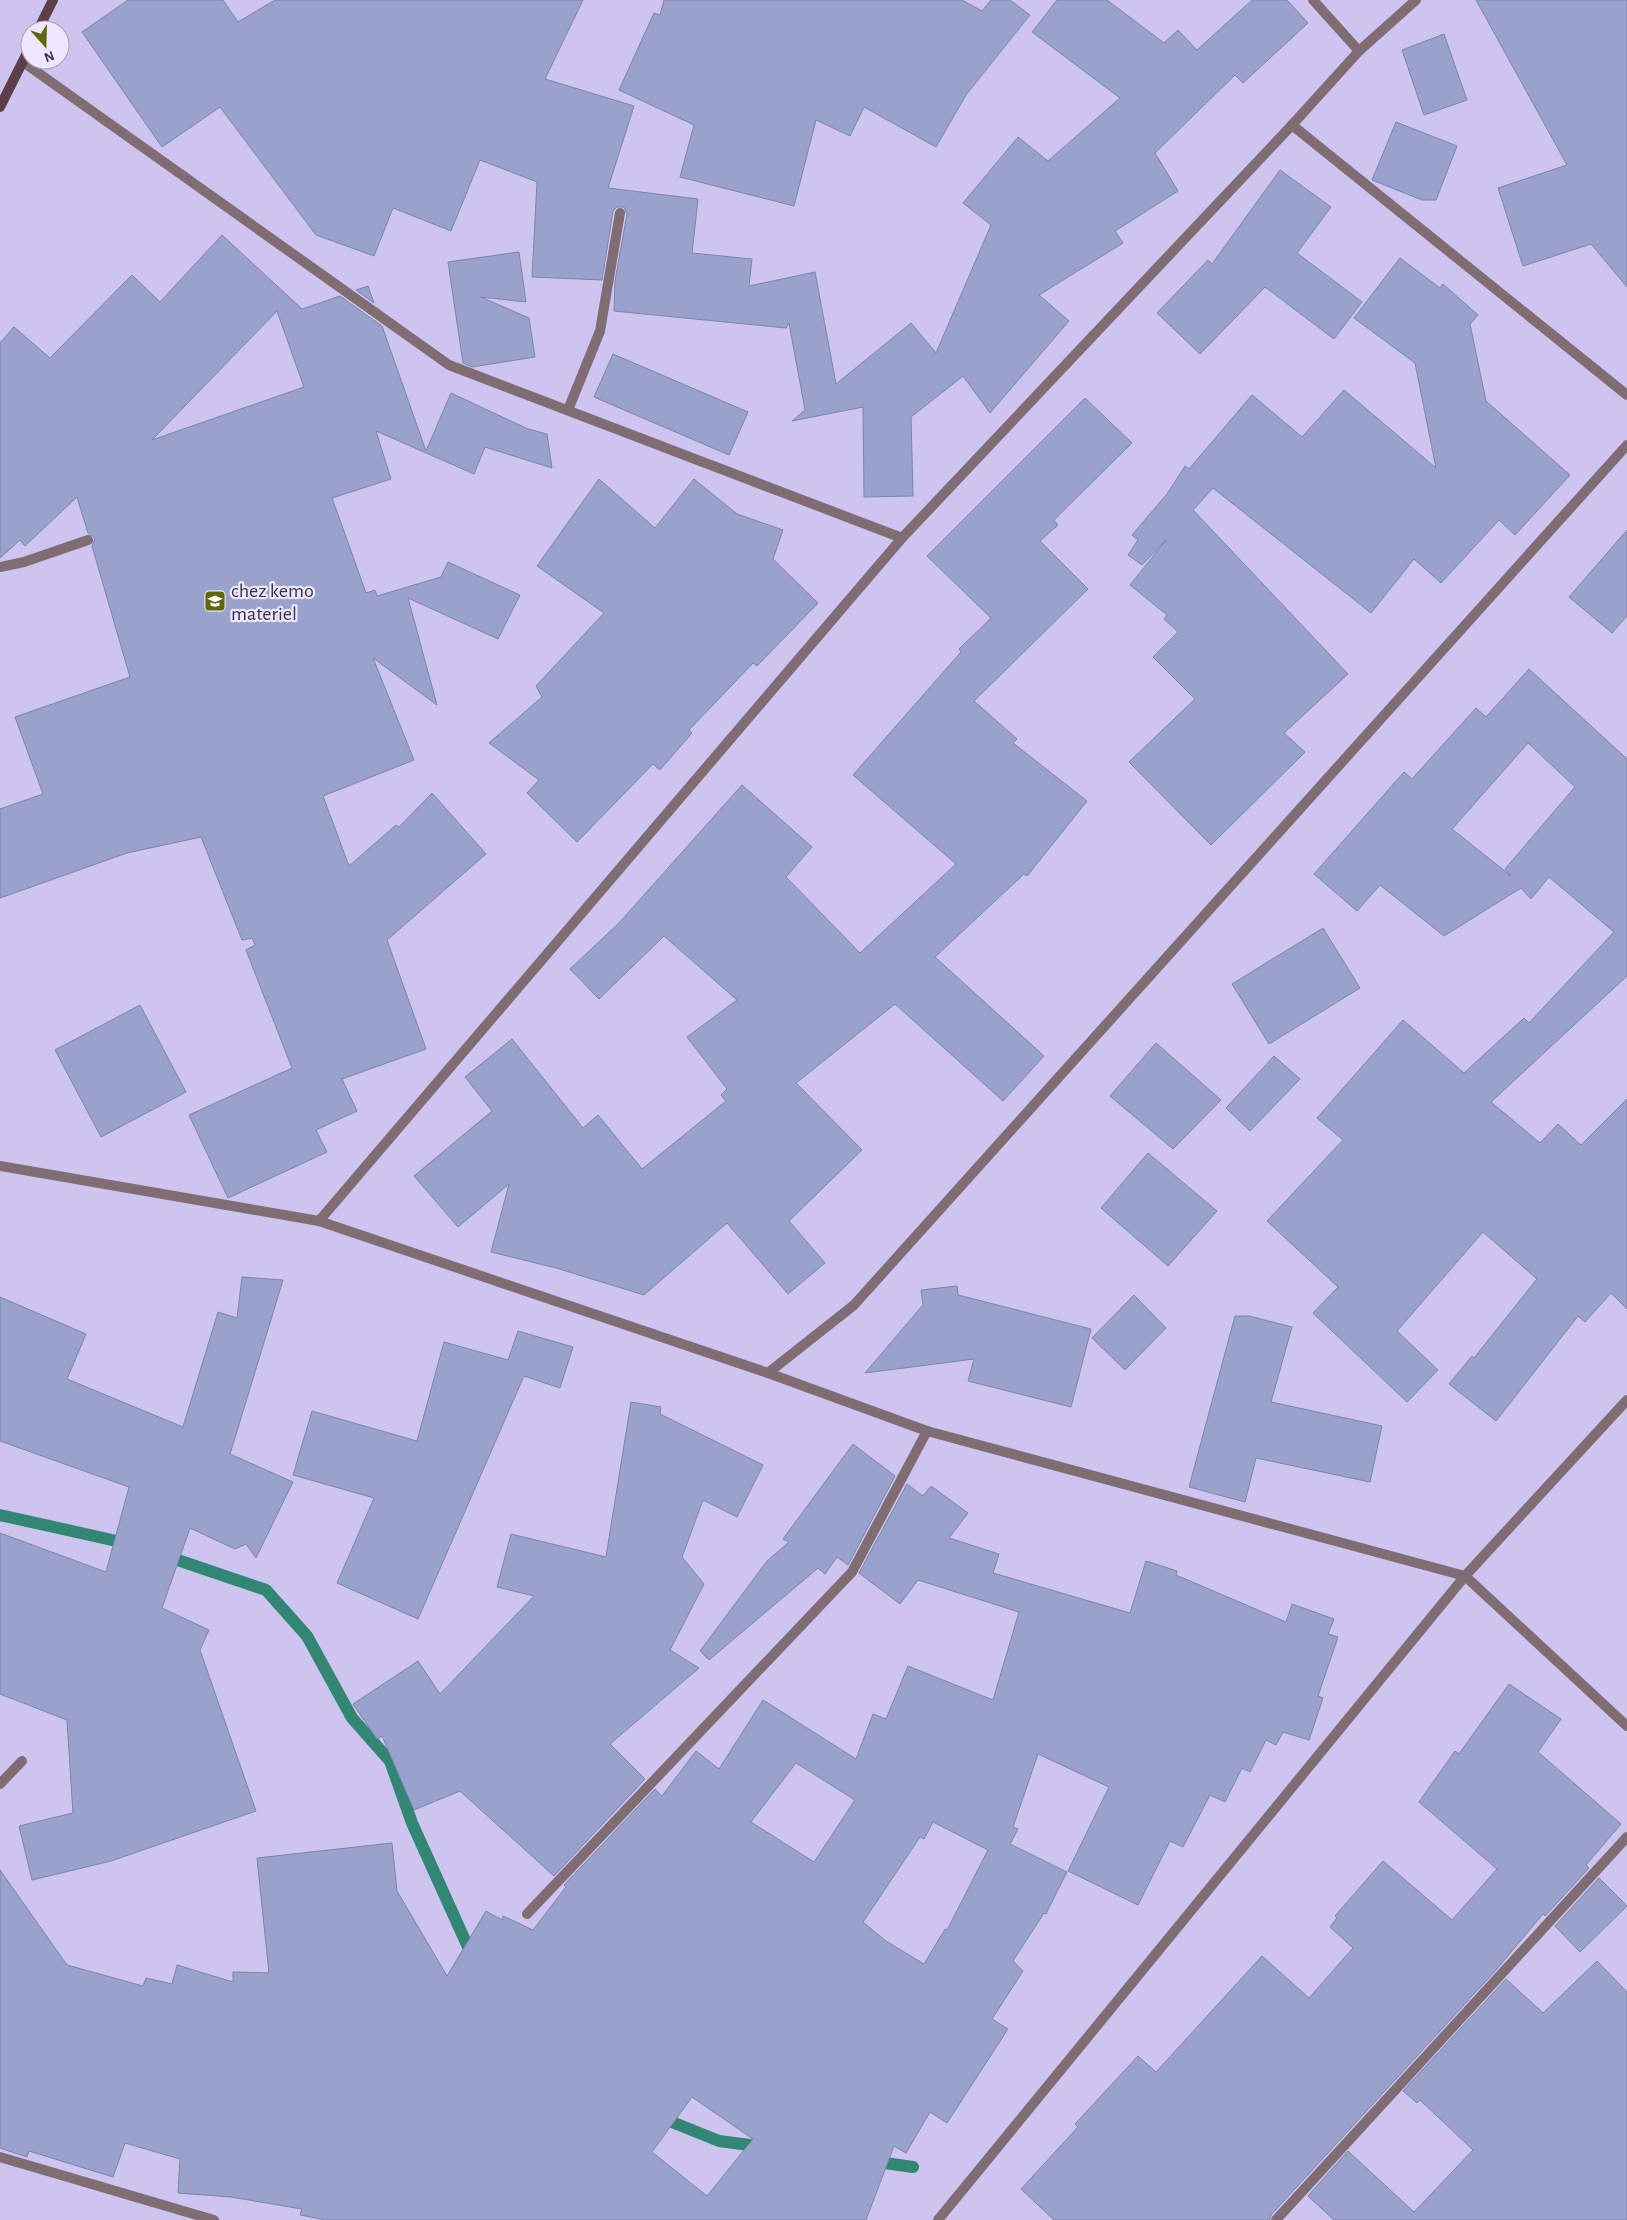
<svg xmlns="http://www.w3.org/2000/svg" width="1627" height="2220" font-family="'Alegreya Sans',sans-serif">
  <style>
    .lines { fill: none; stroke-linecap: round; stroke-linejoin: round }
    .stream { stroke: #318773; stroke-width: 12 }
    .building { fill: #99a2cb; stroke: #7c84ac; fill-rule: evenodd }
    .lane { stroke: #806c73; stroke-width: 10 }
    .street { stroke: #806c73; stroke-width: 10 }
    .secondary { stroke: #5b404a; stroke-width: 10 }
    .labels { text-anchor: middle; stroke-width: 4.5; stroke-linejoin: round; paint-order: stroke }
    .poi-label { font-size: 20px; fill: #373344; stroke: #ede8ff; text-anchor: start }
  </style>
  <rect width="100%" height="100%" fill="#cdc4ef"/>
  <g class="lines">
    <g class="stream">
      <path d="M0,1515L130,1544"/>
      <path d="M163,1555L266,1590L307,1636L352,1718L390,1761L412,1823L473,1958"/>
      <path d="M657,2116L719,2141L765,2147"/>
      <path d="M871,2161L913,2167"/>
    </g>
  </g>
  <g class="building">
    <path d="M128,0H223L238,22L275,0H583L545,79L634,106L608,188L698,199L692,253L752,259L749,286L815,272L836,384L911,323L936,353L991,225L963,203L1018,137L1048,161L1120,98L1032,32L1057,0H1107L1164,43L1178,30L1197,50L1252,0H1287L1308,23L1243,83L1235,75L1155,153L1178,191L1115,231L1123,243L1039,295L1069,321L990,413L963,376L911,417L913,496L864,497L863,407L792,421L805,410L789,323L786,328L614,311L615,281L627,214L624,207H617L613,211L602,280L532,277L537,182L480,160L451,231L393,208L374,256L316,235L220,107L162,147L82,32Z"/>
    <path d="M664,0H962L982,11L991,0H1010L1030,15L966,95L936,147L864,107L850,136L816,120L794,206L680,177L694,125L619,90L654,13L660,15Z"/>
    <path d="M1476,0H1627V287L1591,244L1523,266L1498,188L1567,165Z"/>
    <path d="M1444,34L1467,100L1424,115L1402,50Z"/>
    <path d="M1396,122L1457,146L1436,200H1422L1372,180Z"/>
    <path d="M1280,170L1331,207L1297,253L1362,302L1334,339L1265,287L1200,354L1157,313L1208,260L1212,264Z"/>
    <path d="M222,235L302,309L340,296L382,326L426,451L451,393L528,429L547,434L552,468L485,447L474,474L376,431L391,479L332,498L366,593L375,590L377,596L441,577L448,562L520,595L498,639L408,598L437,705L373,658L414,760L323,796L349,866L396,825L399,827L432,793L486,854L387,940L426,1049L342,1079L357,1111L316,1130L327,1152L228,1198L189,1115L292,1068L246,950L255,945L252,938L242,940L201,837L127,853L0,898V809L43,794L15,717L130,677L92,546L95,538L88,533L77,497L25,546L20,540L0,558V343L14,327L50,358L132,275L160,302ZM277,311L304,387L152,440Z"/>
    <path d="M519,252L526,302L481,297L529,318L535,357L472,367L463,363L448,262Z"/>
    <path d="M1400,258L1440,288L1443,284L1478,315L1470,324L1486,401L1570,475L1515,535L1499,520L1441,583L1414,559L1371,613L1213,488L1193,510L1348,674L1284,733L1305,752L1211,845L1129,762L1195,699L1153,657L1178,632L1164,619L1167,615L1130,585L1167,539L1142,565L1128,555L1138,540L1132,535L1167,494L1185,466L1189,469L1252,395L1302,437L1344,390L1436,468L1415,363L1354,318Z"/>
    <path d="M368,286L374,303L356,290Z"/>
    <path d="M613,354L748,412L729,455L594,397Z"/>
    <path d="M1085,398L1132,443L1054,520L1058,525L1040,541L1088,589L974,701L1017,739L1013,743L1087,801L1027,876L1024,874L935,957L1044,1056L1003,1101L895,1004L796,1083L862,1150L789,1221L825,1263L788,1294L727,1223L644,1295L556,1268L491,1252L509,1184L458,1227L414,1176L492,1111L465,1077L512,1039L583,1128L598,1115L642,1169L726,1101L721,1095L727,1089L687,1037L737,1000L664,936L599,999L570,969L619,923L742,785L812,847L786,877L860,953L956,864L853,775L961,652L959,649L991,618L927,556Z"/>
    <path d="M599,479L655,528L694,479L737,514L783,530L773,559L818,603L757,666L753,663L689,730L692,733L660,770L653,764L577,842L527,793L539,780L489,743L542,697L536,686L604,613L537,566Z"/>
    <path d="M1627,530V616L1612,633L1569,597Z"/>
    <path d="M1529,669L1627,759V976L1491,1102L1540,1143L1558,1124L1581,1145L1627,1099V1309L1611,1293L1585,1322L1578,1316L1496,1421L1449,1384L1472,1356L1474,1358L1537,1279L1483,1232L1397,1331L1438,1370L1407,1402L1313,1313L1338,1287L1267,1221L1343,1140L1317,1118L1403,1020L1464,1073L1524,1018L1529,1023L1614,932L1549,877L1531,899L1521,888L1444,936L1380,885L1357,911L1314,874L1404,772L1412,779L1476,708L1486,717ZM1528,743L1575,787L1505,869L1511,876L1452,829Z"/>
    <path d="M1323,928L1360,988L1269,1044L1232,984Z"/>
    <path d="M140,1005L186,1092L101,1137L55,1050Z"/>
    <path d="M1156,1043L1221,1100L1173,1149L1110,1096Z"/>
    <path d="M1274,1056L1300,1079L1250,1131L1226,1108Z"/>
    <path d="M1148,1153L1217,1211L1168,1266L1101,1208Z"/>
    <path d="M242,1277L283,1280L230,1454L293,1482L256,1558L246,1544L235,1549L190,1528L162,1608L209,1630L200,1650L256,1811L111,1861L32,1880L19,1826L73,1813L67,1720L0,1694V1533L106,1572L129,1487L0,1441V1297L86,1334L67,1379L183,1427L218,1312L237,1318Z"/>
    <path d="M957,1286L958,1295L1091,1329L1071,1407L968,1381L974,1359L865,1373L923,1305L921,1290Z"/>
    <path d="M1134,1295L1166,1328L1125,1370L1092,1338Z"/>
    <path d="M1235,1316H1249L1292,1327L1271,1402L1382,1426L1370,1482L1256,1458L1245,1502L1189,1487Z"/>
    <path d="M518,1331L573,1347L560,1388L524,1376L418,1619L337,1583L374,1498L293,1475L312,1411L417,1441L444,1342L508,1360Z"/>
    <path d="M631,1402L661,1407L660,1414L763,1465L737,1517L703,1500L682,1557L704,1584L670,1650L699,1668L610,1744L645,1779L554,1876L460,1791L414,1810L382,1736L377,1739L353,1704L418,1661L440,1694L534,1596L497,1587L511,1534L606,1557Z"/>
    <path d="M853,1444L895,1476L848,1565L837,1557L825,1574L818,1568L709,1660L700,1651L767,1561L789,1542L783,1539Z"/>
    <path d="M907,1484L923,1496L931,1486L968,1513L949,1538L999,1554L993,1573L1130,1613L1146,1561L1177,1571L1176,1575L1286,1622L1292,1604L1334,1619L1328,1634L1338,1637L1318,1696L1323,1698L1309,1740L1283,1732L1276,1745L1266,1740L1250,1772L1242,1768L1225,1802L1210,1795L1183,1847L1170,1841L1138,1905L1068,1871L1109,1787L1038,1754L1013,1827L1018,1829L1010,1844L1067,1872L1046,1914L1044,1913L1013,1961L1023,1971L992,2019L1008,2029L947,2123L930,2112L906,2153L894,2146L866,2220H326L300,2215L302,2209L231,2197L178,2193L180,2159L125,2143L113,2177L29,2151L27,2157L0,2148V1870L67,1965L143,1986L146,1978L172,1984L177,1965L233,1982V1972L269,1973L257,1858L392,1843L397,1891L447,1976L486,1911L502,1920L503,1916L533,1930L566,1887L564,1885L655,1789L662,1796L696,1751L719,1769L763,1700L856,1759L873,1714L886,1719L908,1666L993,1700L1019,1612L918,1580L900,1604L859,1573ZM796,1763L855,1800L814,1862L751,1822ZM933,1822L988,1850L947,1930L945,1929L924,1964L886,1941L863,1922L920,1837L924,1839ZM692,2097L753,2139L707,2196L652,2152Z"/>
    <path d="M1509,1684L1561,1719L1538,1752L1621,1824L1586,1865L1589,1868L1545,1916L1543,1914L1496,1970L1271,2215L1269,2220H1054L1021,2189L1078,2127L1075,2124L1138,2056L1156,2072L1262,1956L1309,1998L1353,1948L1330,1927L1337,1918L1335,1916L1383,1861L1452,1920L1497,1869L1419,1802L1455,1751L1459,1754Z"/>
    <path d="M1599,1878L1627,1906L1580,1952L1555,1926Z"/>
    <path d="M1597,1961L1627,1992V2220H1334L1308,2196L1348,2151L1414,2212L1473,2150L1420,2100L1417,2103L1403,2091L1506,1979L1543,2013Z"/>
  </g>
  <g class="lines">
    <g class="lane">
      <path d="M0,1784L22,1761"/>
      <path d="M527,1914L852,1572L927,1431"/>
    </g>
    <g class="street">
      <path d="M1313,0L1359,51"/>
      <path d="M23,62L449,365L902,538"/>
      <path d="M1292,125L1627,395"/>
      <path d="M568,410L600,331L620,213"/>
      <path d="M0,567L24,562L88,540"/>
      <path d="M0,1166L319,1221L768,1373L927,1431L1465,1576L1627,1726"/>
      <path d="M319,1221L902,538L1292,125L1359,51L1416,0"/>
      <path d="M768,1373L854,1305L1627,445"/>
      <path d="M0,2157L214,2220"/>
      <path d="M938,2220L1465,1576L1627,1400"/>
      <path d="M1276,2220L1627,1837"/>
    </g>
    <g class="secondary">
      <path d="M38,30L53,0"/>
      <path d="M0,107L30,47"/>
    </g>
  </g>
  <defs>
    <g id="school-square" transform="scale(1.125)"><rect x="-9" y="-9" width="18" height="18" rx="4" fill="#5f6708" stroke="#ede8ff"/><path d="M0-5L7-2L0 1L-7-2ZM-4 1L0 2.5L4 1V4Q0 6-4 4Z" fill="#fff"/></g>
  </defs>
  <g fill-rule="evenodd">
    <use href="#school-square" x="215" y="601"/>
  </g>
  <g class="labels">
    <g class="poi-label">
      <text x="231" y="597">chez kemo<tspan x="231" dy="23">materiel</tspan></text>
    </g>
  </g>
  <g transform="translate(45 45) rotate(160)"><circle r="24" fill="#ede8ff" stroke="#a4a0b4"/>
  <path d="M0-4L9 19L0 12L-9 19Z" fill="#5f6708"/>
  <text y="-8" font-size="14" font-weight="bold" text-anchor="middle" fill="#373344">N</text>
  </g>
</svg>
